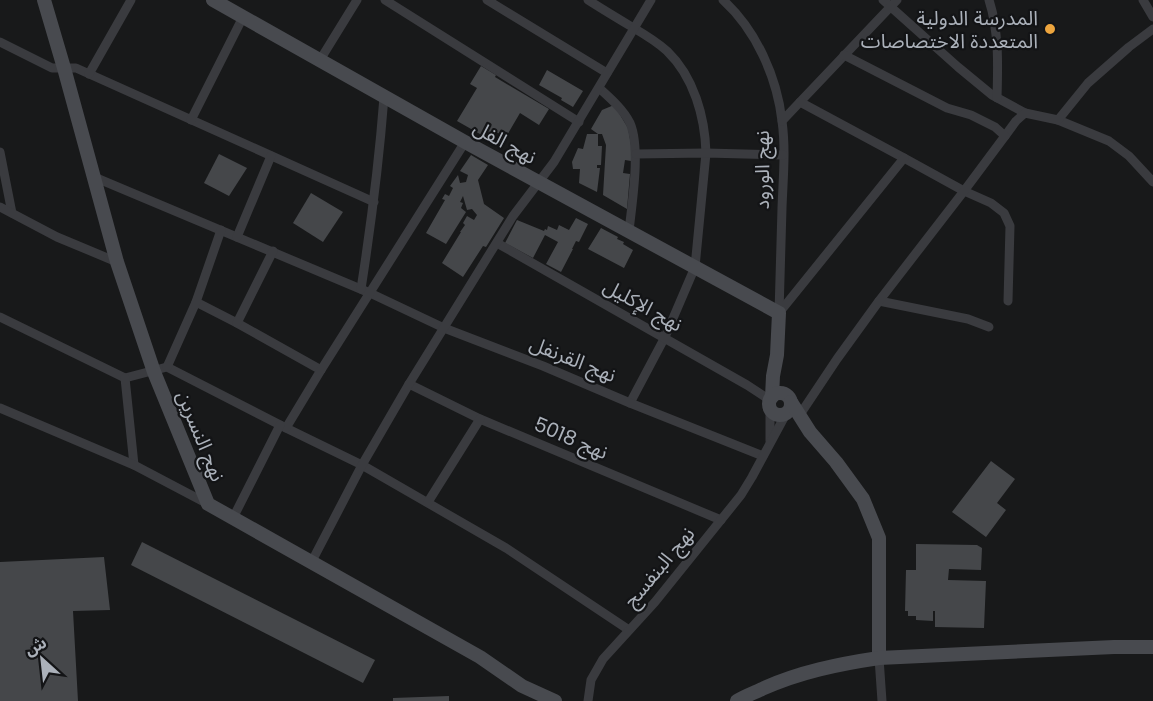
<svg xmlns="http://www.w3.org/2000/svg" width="1153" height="701" font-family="Poppins,'Noto Sans Arabic',sans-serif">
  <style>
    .building { fill: #45474a }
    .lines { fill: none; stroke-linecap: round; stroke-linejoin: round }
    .street { stroke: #3a3b3f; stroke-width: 9 }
    .secondary { stroke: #484a4f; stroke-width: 14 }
    .poi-dot { fill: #eda53e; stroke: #131416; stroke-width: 2 }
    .labels { text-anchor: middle; stroke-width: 4.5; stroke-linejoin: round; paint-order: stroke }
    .poi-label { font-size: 20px; fill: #abb1ba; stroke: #131416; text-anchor: end }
    .street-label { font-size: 20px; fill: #abb1ba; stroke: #131416 }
  </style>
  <rect width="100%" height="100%" fill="#18191a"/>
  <g class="building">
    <path d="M481,66L496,75L495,77L549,109L539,125L520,113L506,137L492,130L487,138L457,121L477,88L470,84Z"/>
    <path d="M547,70L583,91L573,107L561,100L562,98L539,85Z"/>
    <path d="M614,105L628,128L631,145V161L625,160L623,173L630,174L627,209L603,195L606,145L602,134H598L591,129L602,110Z"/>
    <path d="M587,134H598V146H602L601,165H597V168H600L597,192L579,183L580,169H573L572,162L578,148L583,149Z"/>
    <path d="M219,154L247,168L229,196L204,183Z"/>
    <path d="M471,155L488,165L478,180L484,204L504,218L486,247L483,246L463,277L442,263L461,232H460L465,225L463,223L467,216L474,220L477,215L472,209L467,210L463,196L460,202L463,203L461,208L466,212L446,244L426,233L445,200L442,199L445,194L449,196L453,188L450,186L458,175L460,183L466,182L468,175L460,171Z"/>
    <path d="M311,193L343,212L323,242L293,223Z"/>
    <path d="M576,218L588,224L579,242L576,241L572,249H573L561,272L546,264L558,242L545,235L533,258L505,243L517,220L544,231L545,229L547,230L548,226L557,230L559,225L569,230Z"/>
    <path d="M601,228L618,237L617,239L624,242L623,244L633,250L624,268L588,249Z"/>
    <path d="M991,461L1015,479L997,503L1006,510L986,537L952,512Z"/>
    <path d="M142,542L375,660L363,683L131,565Z"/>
    <path d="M916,544L977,545L982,548L981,570L949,569L948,580L986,581L984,628L935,627V611H933V621L916,620V616H908V611H905L906,570H916Z"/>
    <path d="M104,557L110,610L73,611L78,701H0V562Z"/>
    <path d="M449,696V701H393V698Z"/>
  </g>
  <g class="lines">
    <g class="street">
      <path d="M385,0L579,122"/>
      <path d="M487,0L607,73"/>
      <path d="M588,0C602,9 617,18 632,27C644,34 656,41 667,51C694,77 705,117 706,153L695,267L665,337L630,403"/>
      <path d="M723,0C756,30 777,77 782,121C786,150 783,179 782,208C781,243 780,278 779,313"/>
      <path d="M883,0L958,67L992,95L1025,113"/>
      <path d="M989,0C999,31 998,65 997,98"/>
      <path d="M1143,0L1153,17"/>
      <path d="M0,42L52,68H76L374,202"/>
      <path d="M320,60L357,0"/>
      <path d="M89,74L131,0"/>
      <path d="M599,88C610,98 623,109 630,123C641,148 632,203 629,231"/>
      <path d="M800,102L897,0"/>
      <path d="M191,120L243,17"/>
      <path d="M1058,120L1109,141L1129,156L1153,182"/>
      <path d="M782,121L800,102L904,158L964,191L991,203L1004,213L1010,226L1008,301"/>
      <path d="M1005,136L1016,121L1025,113L1058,120L1088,83L1129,47L1153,29"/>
      <path d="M0,152L12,213"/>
      <path d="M636,154L706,153L783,155"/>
      <path d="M94,177L370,293L444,328L543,366L630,403L763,456"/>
      <path d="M0,207L57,237L117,262"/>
      <path d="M237,237L271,156"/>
      <path d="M497,243L747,385L770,400"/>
      <path d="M361,289C371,225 379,162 384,97"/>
      <path d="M879,301L968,319L989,327"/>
      <path d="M196,302L237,323L321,370"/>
      <path d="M779,313L904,158"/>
      <path d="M0,317L125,378L167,367L286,428L362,465L506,548L629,630"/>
      <path d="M237,323L273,251"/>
      <path d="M167,367L196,302L221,230"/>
      <path d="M125,378L134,465"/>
      <path d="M409,384L480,419L721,520"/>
      <path d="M0,408L134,465L208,504"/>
      <path d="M799,416L837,359L879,301L964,191L1005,136L995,127L971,115L947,108L844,55"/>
      <path d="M286,428L321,370L465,142"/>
      <path d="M770,441V407"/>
      <path d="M428,502L480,419"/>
      <path d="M233,518L280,425"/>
      <path d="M311,563L362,465L409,384L513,216L554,162L651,0"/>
      <path d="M879,658L882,701"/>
      <path d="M588,701L591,680L603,659L655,602L741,495L752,477L787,412"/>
    </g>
    <g class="secondary">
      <path d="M44,0L64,68L117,262L154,372L208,504L480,657L522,686L555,701"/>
      <path d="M213,0L465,142L779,313L777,355L773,376L772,397"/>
      <circle cx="780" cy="404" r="11"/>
      <path d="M791,402L810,432L836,462L863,499L879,538V658"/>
      <path d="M737,701C745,696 754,693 762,689C799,672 839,664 879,658L1114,647H1153"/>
    </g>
  </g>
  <circle class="poi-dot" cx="1050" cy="29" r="6"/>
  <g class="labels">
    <g class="poi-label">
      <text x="1038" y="25">المدرسة الدولية<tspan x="1038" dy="23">المتعددة الاختصاصات</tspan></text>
    </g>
    <g class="street-label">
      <text transform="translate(505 142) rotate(29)" y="7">نهج الفل</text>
      <text transform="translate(762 170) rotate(-90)" y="7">نهج الورود</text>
      <text transform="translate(643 305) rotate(29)" y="7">نهج الإكليل</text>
      <text transform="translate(573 359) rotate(22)" y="7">نهج القرنفل</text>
      <text transform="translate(201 436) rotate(68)" y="7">نهج النسرين</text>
      <text transform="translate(571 438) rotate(23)" y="7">نهج 5018</text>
      <text transform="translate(659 567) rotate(-50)" y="7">نهج البنفسج</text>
    </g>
  </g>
  <g transform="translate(42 659) rotate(333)" stroke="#131416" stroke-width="4.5" paint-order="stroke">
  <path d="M0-4.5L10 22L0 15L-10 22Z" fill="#abb1ba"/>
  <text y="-9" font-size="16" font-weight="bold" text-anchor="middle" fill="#abb1ba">ش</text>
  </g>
</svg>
